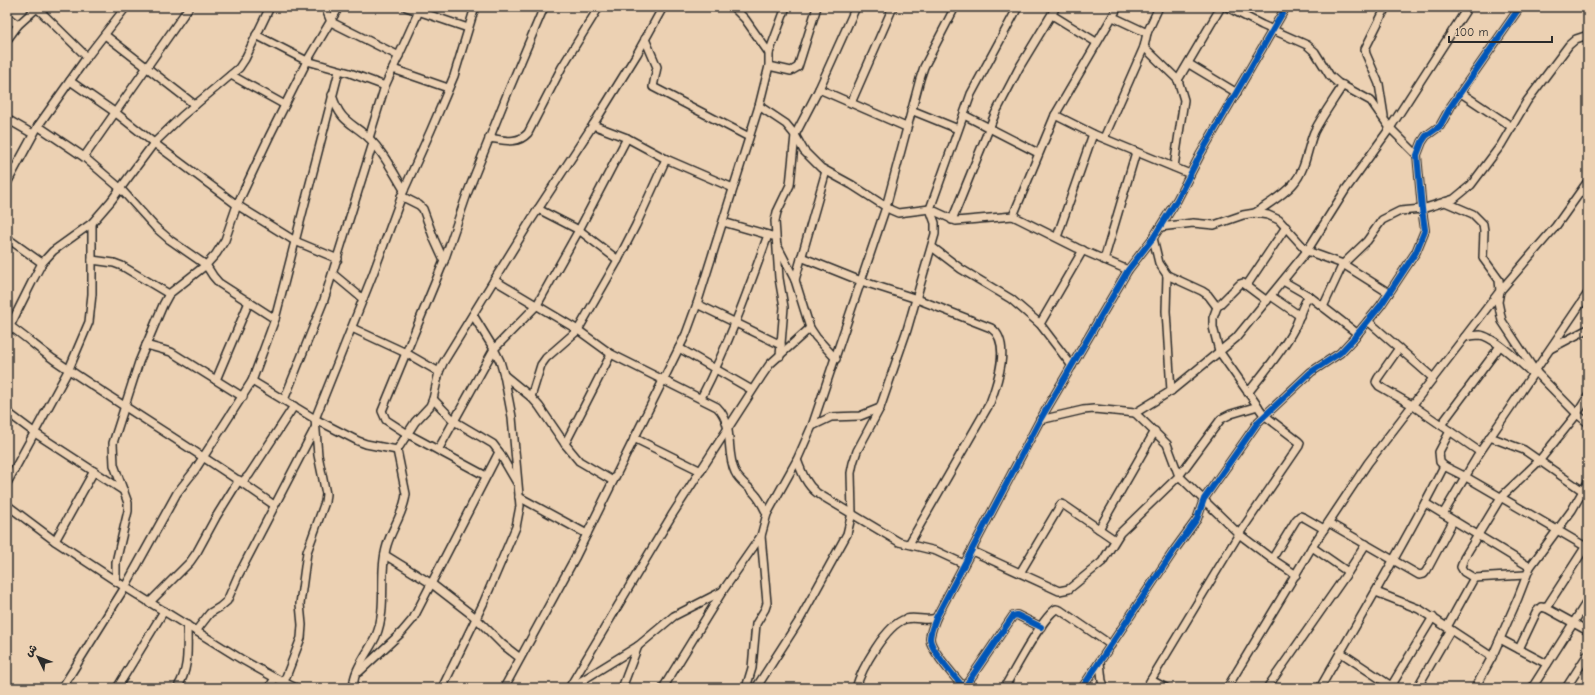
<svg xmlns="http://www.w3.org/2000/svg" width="1595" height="695" font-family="'Comic Neue','Playpen Sans Arabic',sans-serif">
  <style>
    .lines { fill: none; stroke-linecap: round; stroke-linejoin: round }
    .minor-casing { stroke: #2b2b2b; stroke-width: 10 }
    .minor { stroke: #ecd1b3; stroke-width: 7 }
    .cycleway-casing { stroke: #ecd1b3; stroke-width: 8 }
    .cycleway { stroke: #0057b8; stroke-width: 6 }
  </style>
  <rect width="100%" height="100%" fill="#ecd1b3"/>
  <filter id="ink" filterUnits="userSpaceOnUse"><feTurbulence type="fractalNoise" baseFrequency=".025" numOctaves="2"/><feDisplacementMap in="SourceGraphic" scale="8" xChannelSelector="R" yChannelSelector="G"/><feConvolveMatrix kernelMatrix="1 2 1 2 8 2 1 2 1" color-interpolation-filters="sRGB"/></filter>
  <g filter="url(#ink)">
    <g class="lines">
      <g class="minor-casing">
        <g id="minor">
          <path d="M36,7L87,57"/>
          <path d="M325,7L331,22L399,56"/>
          <path d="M406,7L468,28"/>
          <path d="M733,7L745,19L769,53"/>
          <path d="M1227,7L1262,25L1307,45L1315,52L1330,76L1338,83L1371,101L1390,128L1417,155"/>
          <path d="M1052,15L1096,42"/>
          <path d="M7,17L18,25"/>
          <path d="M1113,17L1147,33"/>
          <path d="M105,35L195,105"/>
          <path d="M256,35L307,61L350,73L385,86"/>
          <path d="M645,39L657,67L653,87L749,137"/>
          <path d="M7,40L18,25L38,7"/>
          <path d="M1144,47L1178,80L1184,100L1174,167"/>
          <path d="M1189,64L1237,93"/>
          <path d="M769,66L791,71L798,67L817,7"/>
          <path d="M393,69L448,88"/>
          <path d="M231,75L285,105"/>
          <path d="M1178,80L1221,7"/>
          <path d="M70,81L116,113L154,143L237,205L295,241L338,259"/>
          <path d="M819,89L906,127"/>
          <path d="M1461,93L1512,127"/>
          <path d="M332,95C341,123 350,121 369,138C384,153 393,172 404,190"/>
          <path d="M851,103L893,7"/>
          <path d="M759,106L786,124L795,135L804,151L821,168L852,185L891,210L898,213L930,209L956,221L1013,216L1077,248L1128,270"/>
          <path d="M911,110L958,129"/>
          <path d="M964,115L1038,153"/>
          <path d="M1055,115L1093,134L1190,174"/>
          <path d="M1384,116L1379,84L1366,54L1365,49L1386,7"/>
          <path d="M7,119L33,134"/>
          <path d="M593,125L627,138L666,159L733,188"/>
          <path d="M38,126L84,157L120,188L155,227L170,240L206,265L213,276L219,283L275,319"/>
          <path d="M369,138L385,86L419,11"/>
          <path d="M489,138C504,140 517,145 528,133L562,67L599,7"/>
          <path d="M1104,138L1144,47L1147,33L1159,7"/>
          <path d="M84,157L189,7"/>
          <path d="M7,183L38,126L87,57L126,7"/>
          <path d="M401,196L419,205L423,209L434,239L444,261"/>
          <path d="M1445,202L1473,214L1483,224L1484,231L1483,258L1499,280L1500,291L1498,302L1502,321L1535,371L1577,414L1588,423"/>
          <path d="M538,209L579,230L618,260"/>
          <path d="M1255,213C1268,204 1284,195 1294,183C1306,169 1307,149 1314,132C1322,116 1333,101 1343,85"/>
          <path d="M1013,216L1055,115L1118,7"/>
          <path d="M952,220L995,114L1019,68L1056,7"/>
          <path d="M723,222L772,236"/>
          <path d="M1160,227L1193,223L1214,225L1243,215L1255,213L1268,215L1279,220L1307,251L1343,264L1389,293"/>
          <path d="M1057,237L1093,134"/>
          <path d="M7,238L42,263"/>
          <path d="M1153,238L1159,263L1167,275L1202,291L1208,295L1217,307"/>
          <path d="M778,247L795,280L810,328L816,337L836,359"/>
          <path d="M932,247L961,269L1011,299L1040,324L1072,366"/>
          <path d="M801,257L861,281L917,299L991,328C1012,342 997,384 990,403L909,544"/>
          <path d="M92,260L114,263L122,266L169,294"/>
          <path d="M1104,260L1136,152"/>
          <path d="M333,274L363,299"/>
          <path d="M1167,275L1166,311L1171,391"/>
          <path d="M494,280L578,330L611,354L717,407C735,425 725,451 735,472C739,481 748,486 754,493C760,499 763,506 767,514"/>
          <path d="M795,280L826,171"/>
          <path d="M1283,281L1309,296L1358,334"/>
          <path d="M1247,285L1286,227"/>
          <path d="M1271,296L1300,316"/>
          <path d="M697,304L781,345"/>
          <path d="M1323,307L1343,264L1367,241L1382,220L1400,211L1422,209L1454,199L1471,185L1501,145L1527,101L1569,45L1576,39L1588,35"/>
          <path d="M1368,321L1433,378"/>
          <path d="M7,324C23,335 38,348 53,359C126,409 202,454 274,505"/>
          <path d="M1040,324L1083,250"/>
          <path d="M352,328L406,353L439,372"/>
          <path d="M7,332L34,278L42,263L53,251L92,223L111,201L154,143L182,116L239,68L245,59L270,7"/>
          <path d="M1465,337C1470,336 1475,335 1480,335C1493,336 1522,364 1533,374"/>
          <path d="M146,345L171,352L243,397"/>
          <path d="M679,348L752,390"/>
          <path d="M1399,348L1378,378L1376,382L1379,386L1412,405L1480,452"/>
          <path d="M1552,348L1588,329"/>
          <path d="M780,356L784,307L779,278L775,221L777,212L790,185L795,135L819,89L856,7"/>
          <path d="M504,375L531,397L539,406L565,444L579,461L613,481"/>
          <path d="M216,380L249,302"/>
          <path d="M252,381L315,419L358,441L366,444L397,450"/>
          <path d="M1248,393C1264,372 1282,352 1294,329C1300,318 1301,306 1309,296"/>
          <path d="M531,397L541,365L546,358L578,330L618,260L636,225L666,159"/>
          <path d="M701,398C728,346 748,291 768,235"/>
          <path d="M433,399L454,421L493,444L499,452L517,483"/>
          <path d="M284,400L324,300L373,143"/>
          <path d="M7,412L35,433L124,491"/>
          <path d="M1135,413L1167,444L1179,476L1239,534L1272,559L1296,575"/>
          <path d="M1040,420L1083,410L1094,409L1135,413L1171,391L1236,338L1307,251L1346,189L1390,128L1468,7"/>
          <path d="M1441,425L1500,346"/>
          <path d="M812,426L831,417L860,416L880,408"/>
          <path d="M1450,431L1439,452L1440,462L1444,466L1466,477L1588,548"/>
          <path d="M1490,437L1524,450L1583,491"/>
          <path d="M634,438L701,471"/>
          <path d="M565,444L611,354"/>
          <path d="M438,450L494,349L537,305L579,230L627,138"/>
          <path d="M797,460C802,473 806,484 817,493L899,542L936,551L964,564"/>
          <path d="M486,476L406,433L386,420L382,411L444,261L467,194L508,92L544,7"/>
          <path d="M242,482L249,475L294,406"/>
          <path d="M7,483L69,369L89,322L92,294V223"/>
          <path d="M519,497L587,534"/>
          <path d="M1425,503L1530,567"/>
          <path d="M7,505L55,541L125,587L241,659L275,678L296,688"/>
          <path d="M1443,514L1480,452L1588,293"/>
          <path d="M1329,523L1419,575L1424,574L1427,570L1453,521"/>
          <path d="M1099,529L1155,431"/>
          <path d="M55,541L94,471"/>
          <path d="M1312,547L1348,572"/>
          <path d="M972,551L1059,591L1069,589L1102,562L1120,533L1179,476L1221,419L1231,414L1258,406"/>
          <path d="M385,555L432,584L476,618L502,644L520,658"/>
          <path d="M1272,559L1296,520L1300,516L1305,518L1324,529"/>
          <path d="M1020,573L1061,504L1064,505L1115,540"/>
          <path d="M1474,578L1525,575"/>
          <path d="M116,581V562L128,511V503L114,465L113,443L139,362L163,305L169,294L206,265L216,254L225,240L237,205L270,135L307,61L339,7"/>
          <path d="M1376,592L1419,609L1492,657"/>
          <path d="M149,603L190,562L197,552L216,517L239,480"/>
          <path d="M1546,608L1586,546"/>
          <path d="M1041,627L1017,615L1013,616L964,688C956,678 931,651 930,639C930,632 934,624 936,618L1040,420L1128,270L1153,238L1177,200L1200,155L1286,7"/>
          <path d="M1447,627L1474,578L1464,572L1461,567L1464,558L1501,497L1539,461L1577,414L1588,396"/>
          <path d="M196,631L210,613L220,607L227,601L238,576L315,428"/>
          <path d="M1500,639L1547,664"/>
          <path d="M1519,649L1537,611L1541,607L1546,608L1588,631"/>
          <path d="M1340,652L1391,686"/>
          <path d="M1100,662L1102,681L1105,688"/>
          <path d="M359,672L402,632L413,619L499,452"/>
          <path d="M1151,680L1166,688"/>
          <path d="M284,682L301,638L302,625L300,604L307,552L325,502L326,494L318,455L315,419L373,274L404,190L431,130L454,76L475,7"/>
          <path d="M62,688L125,587L177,493L195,470L252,381L275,319L339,71"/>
          <path d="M117,688L164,611"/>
          <path d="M177,688C190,669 187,647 187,625"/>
          <path d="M269,688L275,678"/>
          <path d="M354,688C351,672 370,650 376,636C388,607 378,574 387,545C392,528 404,513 406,494L397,450L415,422L430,406L433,399L439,372L443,363L531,220L593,125L637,54L663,7"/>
          <path d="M442,688L483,604L516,527L520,506L512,417L504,375L500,361L494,349L473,315"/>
          <path d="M504,688L576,556L686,334L697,304L759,106L769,66V53L786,7"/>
          <path d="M569,688L672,515L761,377L770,364L810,328"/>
          <path d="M570,688L638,646L674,616L721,592"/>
          <path d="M622,688L638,646"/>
          <path d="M663,688L722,592L761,536L767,514L797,460L812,426L886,207L920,79L924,67L955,7"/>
          <path d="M746,688L752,668L756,624L765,609L767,603L761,536"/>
          <path d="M756,688L799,621L847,534L852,513L851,473L853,463L857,451L880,408L907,330L935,234V223L930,209L971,94L1018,7"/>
          <path d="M856,688C861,670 886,624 906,619C917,616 924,622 936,618"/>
          <path d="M1004,688C1015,670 1041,619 1056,609L1060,610L1111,645"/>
          <path d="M1082,688L1173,552L1197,519L1204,499L1258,422L1311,372L1340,353L1354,338L1381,305L1416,252L1425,230L1422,209L1417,155L1422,142L1426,136L1440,126L1451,106L1520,7"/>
          <path d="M1146,688L1239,534L1299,446L1300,443L1298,441L1264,415L1219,351L1213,327V318L1217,307L1240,284L1243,283L1267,301"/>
          <path d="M1227,688L1312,547L1368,463L1500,291L1556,226L1588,181"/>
          <path d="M1267,688L1348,572L1366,544"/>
          <path d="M1320,688C1362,614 1406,542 1444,466"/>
          <path d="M1390,688L1433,617"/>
          <path d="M1417,688L1450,631"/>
          <path d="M1475,688L1492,657L1518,598L1530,567L1572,510L1588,482"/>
          <path d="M1532,688L1588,600"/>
          <path d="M1566,688L1588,654"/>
        </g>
      </g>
      <use href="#minor" class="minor"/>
      <g class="cycleway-casing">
        <g id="cycleway">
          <path d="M1041,627L1017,615L1013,616L964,688C956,678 931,651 930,639C930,632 934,624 936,618L1040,420L1128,270L1153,238L1177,200L1200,155L1286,7"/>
          <path d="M1082,688L1173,552L1197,519L1204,499L1258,422L1311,372L1340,353L1354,338L1381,305L1416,252L1425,230L1422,209L1417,155L1422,142L1426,136L1440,126L1451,106L1520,7"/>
        </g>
      </g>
      <use href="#cycleway" class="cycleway"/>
    </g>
  </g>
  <rect width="1595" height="695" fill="none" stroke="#ecd1b3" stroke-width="24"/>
  <rect x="12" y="12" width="1571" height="671" fill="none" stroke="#2b2b2b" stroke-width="1.5" filter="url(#ink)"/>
  <g transform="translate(38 657) rotate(313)" stroke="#ecd1b3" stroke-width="3" paint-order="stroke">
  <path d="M0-3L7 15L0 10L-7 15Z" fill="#2b2b2b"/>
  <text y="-6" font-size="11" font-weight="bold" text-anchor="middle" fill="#2b2b2b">ش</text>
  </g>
  <path d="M1449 36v6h103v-6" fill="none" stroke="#2b2b2b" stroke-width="2"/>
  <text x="1455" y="36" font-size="12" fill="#2b2b2b" stroke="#ecd1b3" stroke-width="3" paint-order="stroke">100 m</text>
</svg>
